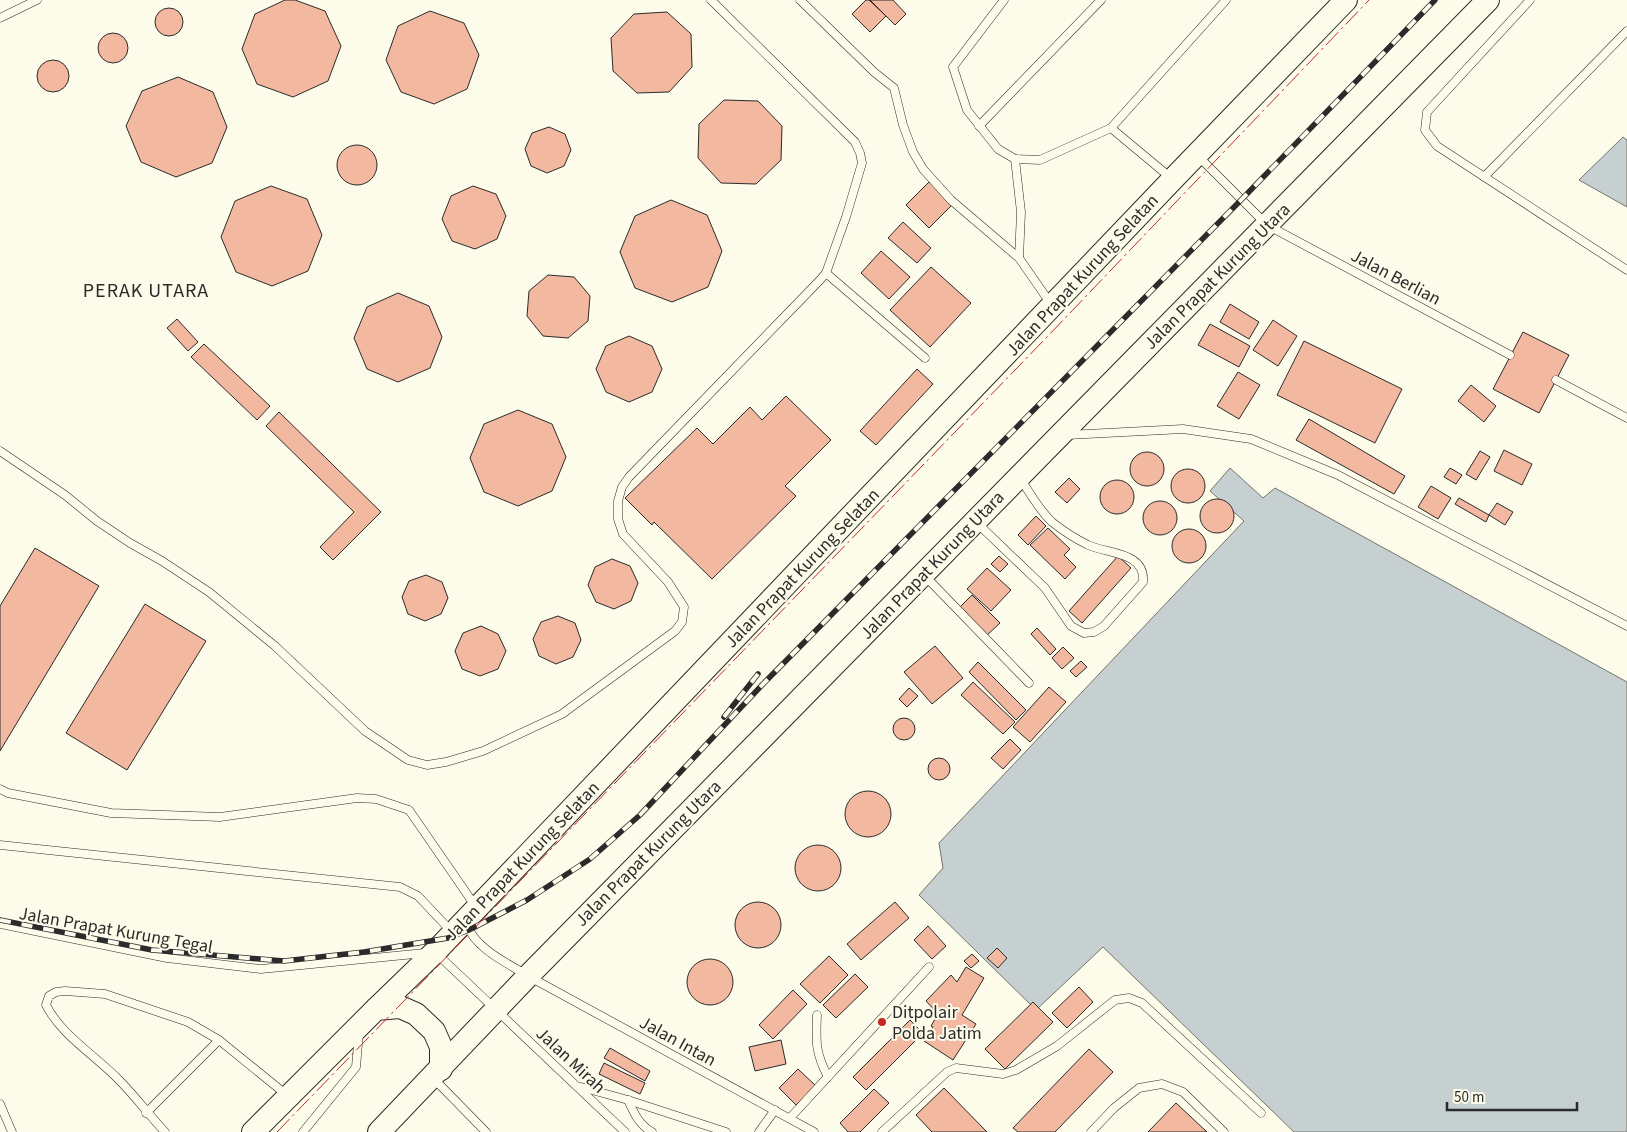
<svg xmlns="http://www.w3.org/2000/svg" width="1627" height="1132" font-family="'Source Sans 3',sans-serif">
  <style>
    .water { fill: #c7d0d0; stroke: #74746e }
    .building { fill: #f2b8a0; stroke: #2b2b2b }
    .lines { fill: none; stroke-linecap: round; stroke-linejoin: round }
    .lane-casing { stroke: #2b2b2b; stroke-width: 9 }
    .secondary-casing { stroke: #2b2b2b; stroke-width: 24 }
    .lane { stroke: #fdfbea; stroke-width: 8 }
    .secondary { stroke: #fdfbea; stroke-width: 22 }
    .rail-casing { stroke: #2b2b2b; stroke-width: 5.5 }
    .rail { stroke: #fdfbea; stroke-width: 4; stroke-dasharray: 11; stroke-linecap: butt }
    .power { stroke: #c62828; stroke-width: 1; stroke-dasharray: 18 4 2.5 4; stroke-linecap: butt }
    .poi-dot { fill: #c62828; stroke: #fdfbea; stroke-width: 2 }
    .labels { text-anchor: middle; stroke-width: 4; stroke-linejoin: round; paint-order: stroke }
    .street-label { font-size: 18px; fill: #2b2b2b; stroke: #fdfbea }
    .poi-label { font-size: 18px; fill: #2b2b2b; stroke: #fdfbea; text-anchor: start }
    .quarter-label { font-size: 20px; letter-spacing: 1px; fill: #2b2b2b; stroke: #fdfbea }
  </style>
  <rect width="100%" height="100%" fill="#fdfbea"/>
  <g class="water">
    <path d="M1623,137L1627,140V207L1579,180Z"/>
    <path d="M1230,468L1263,498L1275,488L1627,682V1132H1294L1103,947L1036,1010L919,895L943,868L939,843L1244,521L1210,491Z"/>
  </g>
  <g class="building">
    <path d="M285,0H295L325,11L341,46L328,81L293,97L257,84L242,49L255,14Z"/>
    <path d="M866,0H869L886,16L870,32L852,14Z"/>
    <path d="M870,0H893L906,14L895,25Z"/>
    <circle cx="169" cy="22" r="14"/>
    <path d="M430,11L464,23L479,55L467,89L434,104L401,92L386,60L398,26Z"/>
    <path d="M667,12L691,34L692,67L669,92L637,93L613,71L611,38L634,14Z"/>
    <circle cx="113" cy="48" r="15"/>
    <circle cx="53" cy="76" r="16"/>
    <path d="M178,77L213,92L227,127L212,163L176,177L141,162L126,126L142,91Z"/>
    <path d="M724,100L758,101L782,126L781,160L756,184L721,183L698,158L699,124Z"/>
    <path d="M549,127L565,134L571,150L564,166L547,173L531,166L525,149L532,133Z"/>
    <circle cx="357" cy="165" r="20"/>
    <path d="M929,182L952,205L929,228L906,205Z"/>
    <path d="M271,186L307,199L322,235L308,271L272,286L236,272L221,237L235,201Z"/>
    <path d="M473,186L496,194L506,216L497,239L475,249L452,241L442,219L451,196Z"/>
    <path d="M671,200L707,215L722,251L708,287L672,302L635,288L620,252L635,216Z"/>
    <path d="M903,222L931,248L917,263L888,238Z"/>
    <path d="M881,251L910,277L889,299L861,273Z"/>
    <path d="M931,267L971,303L930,347L890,310Z"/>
    <path d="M548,275L574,277L590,296L588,321L568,338L543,336L527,316L529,291Z"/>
    <path d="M398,293L429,306L442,337L430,368L398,382L367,369L354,338L367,307Z"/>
    <path d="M1230,304L1259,322L1249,339L1220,322Z"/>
    <path d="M177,319L198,342L188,351L167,328Z"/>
    <path d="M1273,320L1297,336L1278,366L1253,350Z"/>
    <path d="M1210,324L1250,346L1239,367L1198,345Z"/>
    <path d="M1523,332L1569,355L1539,413L1493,389Z"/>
    <path d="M629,336L652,346L662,369L652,392L629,402L606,392L596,369L606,346Z"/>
    <path d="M1304,341L1402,389L1375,443L1277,395Z"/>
    <path d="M204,344L270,406L257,420L191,357Z"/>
    <path d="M917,369L933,384L876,445L860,431Z"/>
    <path d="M1238,372L1260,385L1239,419L1217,406Z"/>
    <path d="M1471,385L1496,406L1484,422L1458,401Z"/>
    <path d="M786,396L831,440L785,486L796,496L712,579L654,522L652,525L625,498L697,428L713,444L750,407L762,420Z"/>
    <path d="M518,410L552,424L566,457L552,491L518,506L484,492L470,458L484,424Z"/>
    <path d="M279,412L381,512L333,560L320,547L354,512L266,426Z"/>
    <path d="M1309,419L1405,476L1394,494L1296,440Z"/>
    <path d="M1504,450L1532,464L1522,485L1494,471Z"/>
    <path d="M1480,451L1490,457L1476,480L1466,474Z"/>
    <circle cx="1147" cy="469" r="17"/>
    <path d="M1450,468L1462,475L1456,484L1444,477Z"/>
    <circle cx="1188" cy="486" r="17"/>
    <path d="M1069,478L1080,489L1067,503L1055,492Z"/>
    <circle cx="1117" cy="497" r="17"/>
    <path d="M1431,486L1451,498L1438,519L1418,507Z"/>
    <path d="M1459,498L1489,515L1486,522L1455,504Z"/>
    <circle cx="1217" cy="516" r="17"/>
    <circle cx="1160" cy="518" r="17"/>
    <path d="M1497,503L1513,512L1505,525L1489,515Z"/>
    <path d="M1036,516L1046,526L1028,545L1018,535Z"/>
    <path d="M1048,528L1070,549L1064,555L1076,567L1065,579L1030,545Z"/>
    <circle cx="1189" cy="546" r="17"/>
    <path d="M35,548L99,586L0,751V606Z"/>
    <path d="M999,556L1008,564L1000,572L991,564Z"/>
    <path d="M1118,556L1131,568L1082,623L1069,611Z"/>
    <path d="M612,559L630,566L638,583L631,601L614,609L596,602L588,585L595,567Z"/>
    <path d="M987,568L1011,590L991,611L967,589Z"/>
    <path d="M426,575L442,582L448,598L441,614L425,621L408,614L402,597L409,581Z"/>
    <path d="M972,595L1000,623L986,636L959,608Z"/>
    <path d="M145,604L206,641L127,770L66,733Z"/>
    <path d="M558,616L575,623L581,640L573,657L556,664L539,656L533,639L541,622Z"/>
    <path d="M481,626L498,634L506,651L498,669L480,676L462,669L455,651L463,633Z"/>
    <path d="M1037,628L1056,649L1050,655L1031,634Z"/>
    <path d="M935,646L963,678L932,704L904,672Z"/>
    <path d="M1063,647L1074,658L1062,669L1052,658Z"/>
    <path d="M1081,661L1087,667L1076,677L1070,671Z"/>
    <path d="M978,662L1026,710L1016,720L969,672Z"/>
    <path d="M973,682L1015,722L1003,734L961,695Z"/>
    <path d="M1049,687L1066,702L1030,742L1013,727Z"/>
    <path d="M909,688L918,696L907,707L899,699Z"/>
    <circle cx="904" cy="729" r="11"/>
    <path d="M1010,739L1021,750L1003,769L991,758Z"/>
    <circle cx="939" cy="769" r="11"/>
    <circle cx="868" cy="814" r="23"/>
    <circle cx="818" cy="868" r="23"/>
    <circle cx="758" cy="925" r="23"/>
    <path d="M895,902L909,918L861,960L847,944Z"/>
    <path d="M928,926L946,946L932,959L914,940Z"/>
    <path d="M997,948L1007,958L998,968L987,958Z"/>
    <path d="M972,954L979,961L971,968L964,961Z"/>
    <path d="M829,956L848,975L820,1003L800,984Z"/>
    <circle cx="710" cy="982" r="23"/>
    <path d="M966,967L984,978L962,1015L976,1024L953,1060L924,1041L933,1027L931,1026L938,1014L926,1001L951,975L957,982Z"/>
    <path d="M855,974L868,987L836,1018L823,1005Z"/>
    <path d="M1079,987L1093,1002L1067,1028L1052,1013Z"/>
    <path d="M793,990L807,1004L773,1039L759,1025Z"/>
    <path d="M1033,1002L1053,1022L1005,1069L985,1049Z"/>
    <path d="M910,1020L923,1033L866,1090L853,1077Z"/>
    <path d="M781,1040L786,1064L755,1071L749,1047Z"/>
    <path d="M610,1048L650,1071L645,1081L604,1058Z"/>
    <path d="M1089,1049L1113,1072L1055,1132H1018L1013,1128Z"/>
    <path d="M604,1063L645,1083L640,1094L599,1074Z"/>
    <path d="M798,1069L816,1086L796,1105L779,1088Z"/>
    <path d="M944,1088L987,1132H932L916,1115Z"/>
    <path d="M874,1089L889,1103L860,1132H848L840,1123Z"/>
    <path d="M1176,1103L1207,1132H1148Z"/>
  </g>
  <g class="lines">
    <g class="lane-casing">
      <g id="lane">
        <path d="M711,0L855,142L860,153L862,163L846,217L826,273"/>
        <path d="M800,0L874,72L894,88L903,125L913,152L923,169L951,200L1019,258L1051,304"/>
        <path d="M1004,0L953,67L967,110L998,149L1015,159L1040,160L1111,128L1226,0"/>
        <path d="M1530,0L1427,112L1425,130L1437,146L1627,270"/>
        <path d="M0,18L37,0"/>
        <path d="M979,126L1101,0"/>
        <path d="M1111,128L1171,178"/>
        <path d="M1198,156L1267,225L1510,355"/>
        <path d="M1015,159L1021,212L1019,258"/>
        <path d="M1484,177L1627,31"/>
        <path d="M1556,380L1627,418"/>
        <path d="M1067,435L1183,429L1251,439L1338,475L1627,626"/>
        <path d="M0,451L65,495L97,521L130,543L162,561L209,592L275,646L365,731L408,760L427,765L446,762L483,751L562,714L675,631L682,622L684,607L668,582L623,534L618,519V501L622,487L629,477L820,280L826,273L925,358"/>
        <path d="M977,523L1045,588L1071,626L1084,633L1094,632L1104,626L1143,582C1146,552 1108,554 1088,545C1076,539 1062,530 1052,522C1039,510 1030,493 1020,478"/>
        <path d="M924,575L1029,683"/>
        <path d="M0,789L8,793L111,813L220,817L357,798L376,799L409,810L476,907"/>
        <path d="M0,845L400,887L418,896L451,931"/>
        <path d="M0,924L167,958L261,969L425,953"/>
        <path d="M466,924C477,950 506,962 528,976L814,1132"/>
        <path d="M436,953L625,1132"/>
        <path d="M817,1015C816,1042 815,1052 828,1077"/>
        <path d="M433,1078L486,1132"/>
        <path d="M581,1087L628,1100L726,1132"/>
        <path d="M628,1100C634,1113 639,1125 652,1132"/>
        <path d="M0,1104L12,1132"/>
        <path d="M146,1113L219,1040"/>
        <path d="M790,1118L929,967"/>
        <path d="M165,1132C149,1115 135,1096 119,1080C96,1056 61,1035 46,1005L49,996L56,992L65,991L105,994L188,1022L219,1040L288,1096"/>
        <path d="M303,1132L356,1067L359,1032"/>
        <path d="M759,1132L775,1110"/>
        <path d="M882,1132L947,1072L956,1068L1003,1074L1016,1070L1057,1046L1115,1000L1129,998L1142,1003L1261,1113"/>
        <path d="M1091,1132L1114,1108L1139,1088L1162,1084L1183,1092L1224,1132"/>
      </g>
    </g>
    <g class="secondary-casing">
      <g id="secondary">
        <path d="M376,1009L400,1007L416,1014L434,1031L441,1047V1069"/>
        <path d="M253,1132L376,1009L435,952L1173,179L1346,0"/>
        <path d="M379,1132L528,976L1488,0"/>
      </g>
    </g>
    <use href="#lane" class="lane"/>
    <use href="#secondary" class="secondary"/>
    <g class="rail-casing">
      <g id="rail">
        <path d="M724,717L758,674"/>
        <path d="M0,920L152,950L284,961L364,952L448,938L469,930L527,900L590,859L640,815L763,684L1242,199L1435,0"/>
      </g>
    </g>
    <use href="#rail" class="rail"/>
    <path class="power" d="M277,1132L1047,337L1369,0"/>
  </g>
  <circle class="poi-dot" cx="882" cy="1022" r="5"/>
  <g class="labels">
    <g class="street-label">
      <text transform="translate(1082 275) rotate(-47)" y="6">Jalan Prapat Kurung Selatan</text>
      <text transform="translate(1217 276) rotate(-45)" y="6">Jalan Prapat Kurung Utara</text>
      <text transform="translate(1396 277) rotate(28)" y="6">Jalan Berlian</text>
      <text transform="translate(932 565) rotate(-46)" y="6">Jalan Prapat Kurung Utara</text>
      <text transform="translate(802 568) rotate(-46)" y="6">Jalan Prapat Kurung Selatan</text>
      <text transform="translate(648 853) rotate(-45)" y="6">Jalan Prapat Kurung Utara</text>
      <text transform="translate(522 861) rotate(-46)" y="6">Jalan Prapat Kurung Selatan</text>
      <text transform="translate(116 930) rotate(10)" y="6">Jalan Prapat Kurung Tegal</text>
      <text transform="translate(678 1041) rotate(29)" y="6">Jalan Intan</text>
      <text transform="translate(571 1060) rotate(43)" y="6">Jalan Mirah</text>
    </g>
    <g class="poi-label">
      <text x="892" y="1018">Ditpolair<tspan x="892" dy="21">Polda Jatim</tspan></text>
    </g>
    <g class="quarter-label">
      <text x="146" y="297">PERAK UTARA</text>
    </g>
  </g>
  <path d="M1447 1102v8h130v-8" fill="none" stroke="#2b2b2b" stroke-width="2.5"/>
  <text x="1454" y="1102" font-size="15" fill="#2b2b2b" stroke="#fdfbea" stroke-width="4" paint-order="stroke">50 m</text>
</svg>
